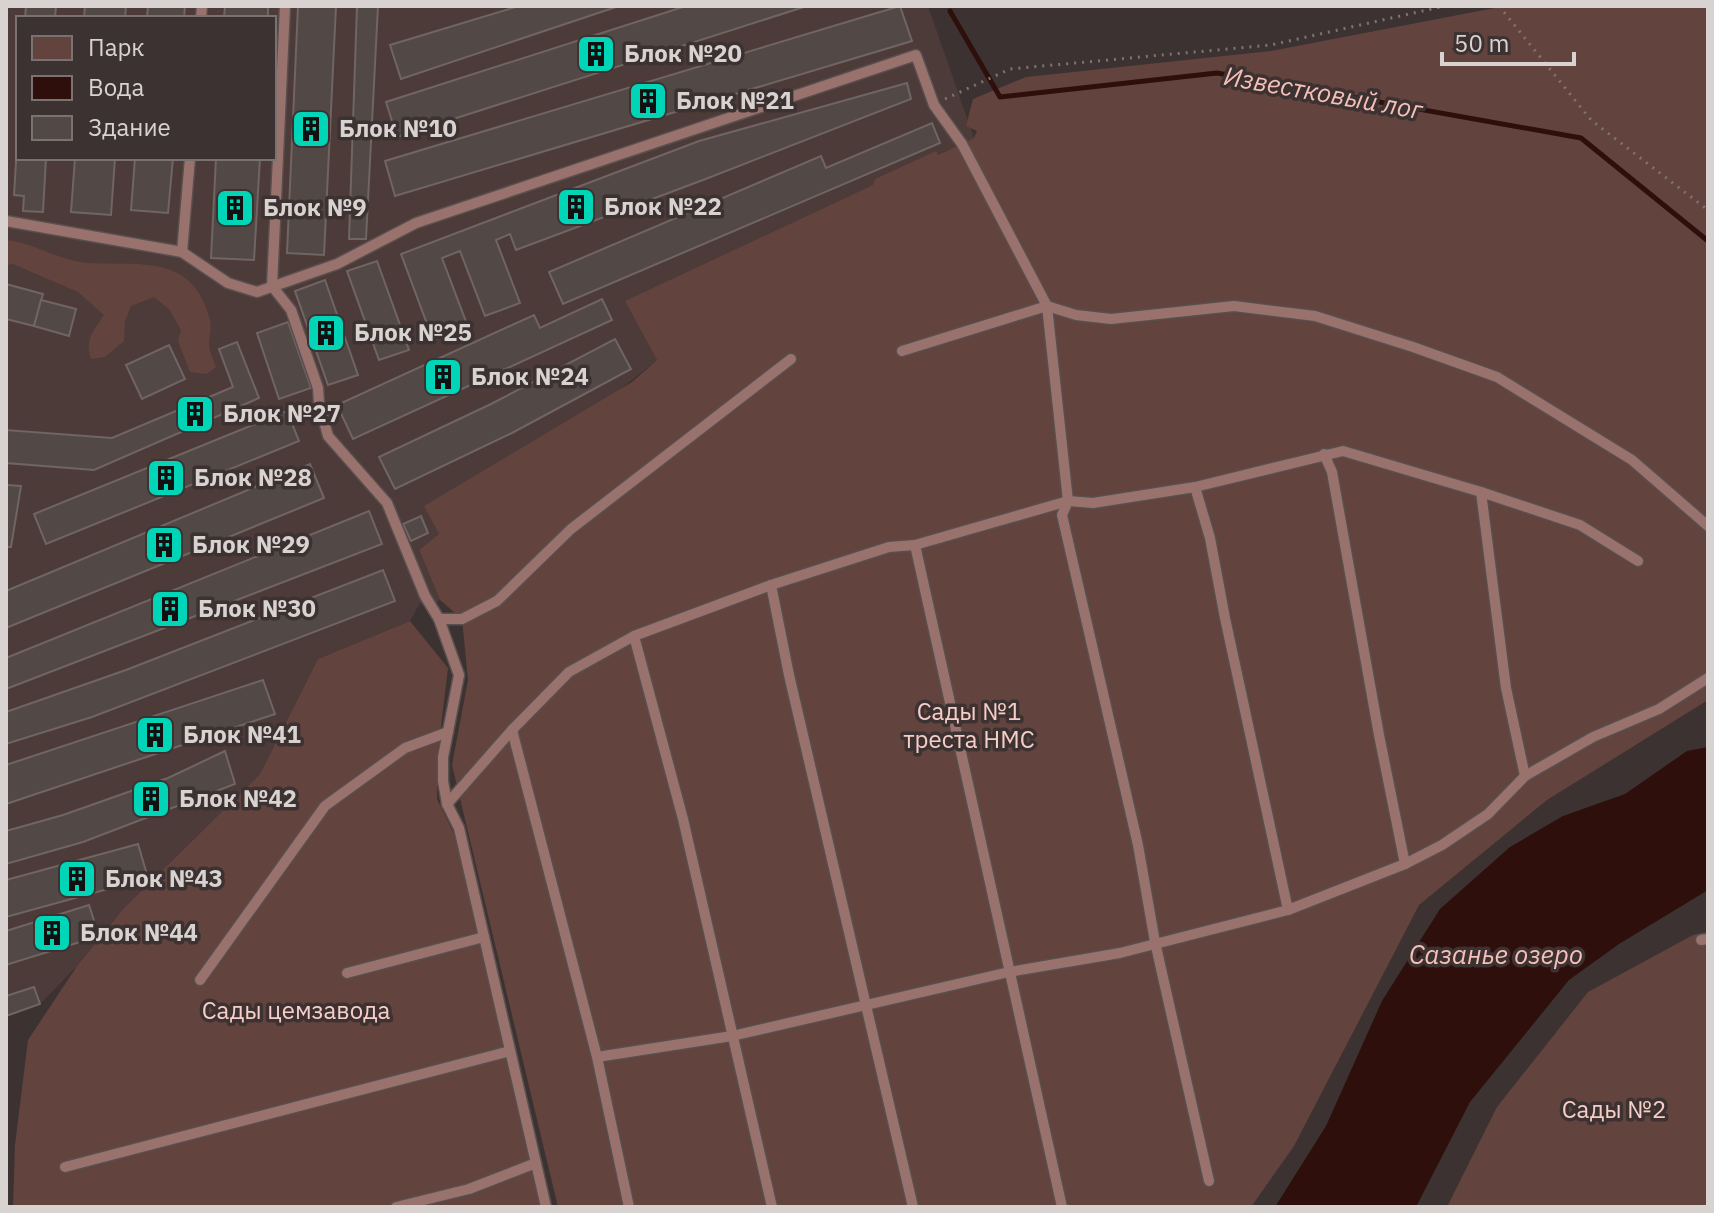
<svg xmlns="http://www.w3.org/2000/svg" width="1714" height="1213" font-family="'IBM Plex Sans',sans-serif">
  <style>
    .built { fill: #4c3b39; fill-rule: evenodd }
    .green { fill: #63433e }
    .water { fill: #2e0f0c }
    .lines { fill: none; stroke-linecap: round; stroke-linejoin: round }
    .stream { stroke: #2e0f0c; stroke-width: 5 }
    .building { fill: #524846; stroke: #706563; stroke-width: 2 }
    .lane-casing { stroke: #584f4e; stroke-width: 13 }
    .path { stroke: #7c7473; stroke-width: 3; stroke-dasharray: 2 6; stroke-linecap: butt }
    .lane { stroke: #99726d; stroke-width: 10 }
    .labels { text-anchor: middle; stroke-width: 7; stroke-linejoin: round; paint-order: stroke }
    .poi-label { font-size: 24px; font-weight: bold; fill: #d8d2d1; stroke: #3c3231; text-anchor: start }
    .park-label { font-size: 24px; fill: #f7cdc7; stroke: #3c3231 }
    .water-label { font-size: 26px; font-style: italic; fill: #f6bfb8; stroke: #3c3231 }
  </style>
  <rect width="100%" height="100%" fill="#3c3231"/>
  <path class="built" d="M6,6H928L974,138L626,301L657,360L419,550L440,600L430,606L420,603L410,621L318,659L260,774L124,908L77,966L40,1004L6,1016ZM18,18H274V158H18Z"/>
  <g class="green">
    <path d="M1505,6H1708V700L1547,800L1419,905L1294,1146L1251,1207H558L452,765L468,680L462,619L440,600L419,550L439,534L424,506L632,382L657,360L625,301L873,185L875,179L936,151L938,155L974,138L977,131L966,126L973,99L1026,77L1271,51Z"/>
    <path d="M6,240C35,243 59,261 89,263C140,266 193,253 210,320C212,330 209,335 209,344C209,351 214,361 216,367L207,374L190,372L178,341L181,330L169,309L154,297L131,306L125,321L124,341L105,357L91,359C84,340 94,330 104,315L78,292L13,264L6,265Z"/>
    <path d="M410,621L448,668L437,760V799L455,836L540,1207H13L15,1145L28,1040L77,966L124,908L260,774L318,659Z"/>
    <path d="M1708,932V1207H1447L1497,1107L1588,992L1693,935Z"/>
  </g>
  <path class="water" d="M1708,747V890L1619,944L1569,980L1470,1102L1416,1207H1275L1326,1126L1382,1001L1440,909L1510,847L1563,816L1625,794L1687,751Z"/>
  <g class="lines">
    <path class="stream" d="M950,11L1000,97L1217,73L1581,138L1708,241"/>
  </g>
  <g class="building">
    <path d="M26,6H56L55,18H25Z"/>
    <path d="M85,6H126L125,18H84Z"/>
    <path d="M148,6H185L184,18H147Z"/>
    <path d="M225,6H268V18H224Z"/>
    <path d="M298,6H336L324,255L287,253Z"/>
    <path d="M357,6H378L366,239H349Z"/>
    <path d="M519,6H619L401,79L390,45Z"/>
    <path d="M686,6H807L397,137L386,102Z"/>
    <path d="M900,6L912,41L395,196L385,161Z"/>
    <path d="M907,83L911,99L703,180L516,250L510,234L496,240L520,303L485,316L460,251L442,258L468,327L433,340L401,254L699,141Z"/>
    <path d="M932,123L940,143L563,304L549,272L821,156L826,168Z"/>
    <path d="M18,129V158H46L43,212L23,211L24,196L14,195Z"/>
    <path d="M75,158H115L111,215L71,212Z"/>
    <path d="M135,158H173L168,213L131,210Z"/>
    <path d="M216,158H260L254,260L211,258Z"/>
    <path d="M377,261L409,350L379,360L347,271Z"/>
    <path d="M325,280L358,375L328,385L295,291Z"/>
    <path d="M6,284L43,294L34,326L6,319Z"/>
    <path d="M602,299L612,320L353,439L337,405L534,315L540,328Z"/>
    <path d="M41,300L76,309L69,336L34,326Z"/>
    <path d="M288,322L311,388L279,399L257,333Z"/>
    <path d="M615,339L631,369L512,433L395,489L379,457L491,404Z"/>
    <path d="M237,342L259,398L94,470L6,463V430L112,438L233,387L219,349Z"/>
    <path d="M169,345L185,379L142,399L126,365Z"/>
    <path d="M287,411L299,441L46,544L34,514Z"/>
    <path d="M310,464L324,498L6,628V591Z"/>
    <path d="M6,485L21,486L11,547H6Z"/>
    <path d="M369,511L382,544L6,689V658Z"/>
    <path d="M421,516L428,533L411,541L403,524Z"/>
    <path d="M383,570L395,601L92,717L6,744V712L126,670Z"/>
    <path d="M263,680L275,714L6,804V765Z"/>
    <path d="M225,751L235,784L83,842L6,864V831L63,815L168,778Z"/>
    <path d="M138,844L148,878L6,917V880Z"/>
    <path d="M89,905L99,936L6,965V931Z"/>
    <path d="M34,987L40,1004L6,1016V996Z"/>
  </g>
  <g class="lines">
    <g class="lane-casing">
      <g id="lane">
        <path d="M285,6L272,286L291,310L318,388L319,403L328,436L387,503L425,596L439,619L459,675L443,757V781L447,804L459,828L546,1207"/>
        <path d="M201,18L202,6"/>
        <path d="M6,221L182,252L228,283L257,292L337,264L416,223L916,55L934,105L962,144L1047,306L1068,501L1062,515L1138,845L1155,942L1209,1181"/>
        <path d="M182,252L190,158"/>
        <path d="M902,351L1047,306L1076,315L1111,319L1234,306L1315,316L1413,347L1497,377L1632,460L1708,526"/>
        <path d="M1324,454L1332,472L1379,735L1405,864"/>
        <path d="M1195,487L1210,538L1225,618L1288,910"/>
        <path d="M1481,492L1506,688L1525,776"/>
        <path d="M915,545L1062,1207"/>
        <path d="M771,585L789,675L913,1207"/>
        <path d="M439,619H462L497,601L571,529L791,359"/>
        <path d="M634,636L683,819L772,1207"/>
        <path d="M512,730L597,1057L629,1207"/>
        <path d="M447,804L512,730L569,672L634,636L771,585L889,547L915,545L1068,501L1093,503L1195,487L1343,451L1481,492L1580,525L1638,561"/>
        <path d="M1701,940L1708,939"/>
        <path d="M347,973L484,937"/>
        <path d="M200,980L325,806L405,748L448,732"/>
        <path d="M597,1057L732,1036L1009,972L1120,953L1288,910L1405,864L1442,845L1488,814L1525,776L1593,737L1659,709L1708,678"/>
        <path d="M65,1167L510,1051"/>
        <path d="M396,1207L469,1189L536,1163"/>
      </g>
    </g>
    <g class="path">
      <path d="M1499,6L1591,120L1708,210"/>
      <path d="M945,99L1010,69L1271,45L1445,6"/>
    </g>
    <use href="#lane" class="lane"/>
  </g>
  <defs>
    <g id="building-square" transform="scale(2)"><rect x="-9" y="-9" width="18" height="18" rx="4" fill="#00d5b7" stroke="#3c3231"/><path d="M-4-6H4V6H1V3H-1V6H-4ZM-2.5-4.3h1.7v1.8h-1.7ZM.8-4.3h1.7v1.8H.8ZM-2.5-1h1.7V.8h-1.7ZM.8-1h1.7V.8H.8Z" fill="#111"/></g>
  </defs>
  <g fill-rule="evenodd">
    <use href="#building-square" x="596" y="54"/>
    <use href="#building-square" x="648" y="101"/>
    <use href="#building-square" x="311" y="129"/>
    <use href="#building-square" x="576" y="207"/>
    <use href="#building-square" x="235" y="208"/>
    <use href="#building-square" x="326" y="333"/>
    <use href="#building-square" x="443" y="377"/>
    <use href="#building-square" x="195" y="414"/>
    <use href="#building-square" x="166" y="478"/>
    <use href="#building-square" x="164" y="545"/>
    <use href="#building-square" x="170" y="609"/>
    <use href="#building-square" x="155" y="735"/>
    <use href="#building-square" x="151" y="799"/>
    <use href="#building-square" x="77" y="879"/>
    <use href="#building-square" x="52" y="933"/>
  </g>
  <g class="labels">
    <g class="poi-label">
      <text x="624" y="62">Блок №20</text>
      <text x="676" y="109">Блок №21</text>
      <text x="339" y="137">Блок №10</text>
      <text x="604" y="215">Блок №22</text>
      <text x="263" y="216">Блок №9</text>
      <text x="354" y="341">Блок №25</text>
      <text x="471" y="385">Блок №24</text>
      <text x="223" y="422">Блок №27</text>
      <text x="194" y="486">Блок №28</text>
      <text x="192" y="553">Блок №29</text>
      <text x="198" y="617">Блок №30</text>
      <text x="183" y="743">Блок №41</text>
      <text x="179" y="807">Блок №42</text>
      <text x="105" y="887">Блок №43</text>
      <text x="80" y="941">Блок №44</text>
    </g>
    <g class="park-label">
      <text x="969" y="720">Сады №1<tspan x="969" dy="28">треста НМС</tspan></text>
      <text x="296" y="1019">Сады цемзавода</text>
      <text x="1614" y="1118">Сады №2</text>
    </g>
    <g class="water-label">
      <text transform="translate(1323 93) rotate(10)" y="9">Известковый лог</text>
      <text x="1496" y="964">Сазанье озеро</text>
    </g>
  </g>
  <rect width="1714" height="1213" fill="none" stroke="#d8d2d1" stroke-width="16"/>
  <rect x="16" y="16" width="260" height="144" fill="#3c3231" stroke="#7a7271" stroke-width="2"/>
  <rect x="32" y="36" width="40" height="24" fill="#63433e" stroke="#7a7271" stroke-width="2"/>
  <text x="88" y="56" font-size="24" fill="#d8d2d1">Парк</text>
  <rect x="32" y="76" width="40" height="24" fill="#2e0f0c" stroke="#7a7271" stroke-width="2"/>
  <text x="88" y="96" font-size="24" fill="#d8d2d1">Вода</text>
  <rect x="32" y="116" width="40" height="24" fill="#524846" stroke="#7a7271" stroke-width="2"/>
  <text x="88" y="136" font-size="24" fill="#d8d2d1">Здание</text>
  <path d="M1442 52v12h132v-12" fill="none" stroke="#d8d2d1" stroke-width="4"/>
  <text x="1454" y="52" font-size="24" fill="#d8d2d1" stroke="#3c3231" stroke-width="6" paint-order="stroke">50 m</text>
</svg>
